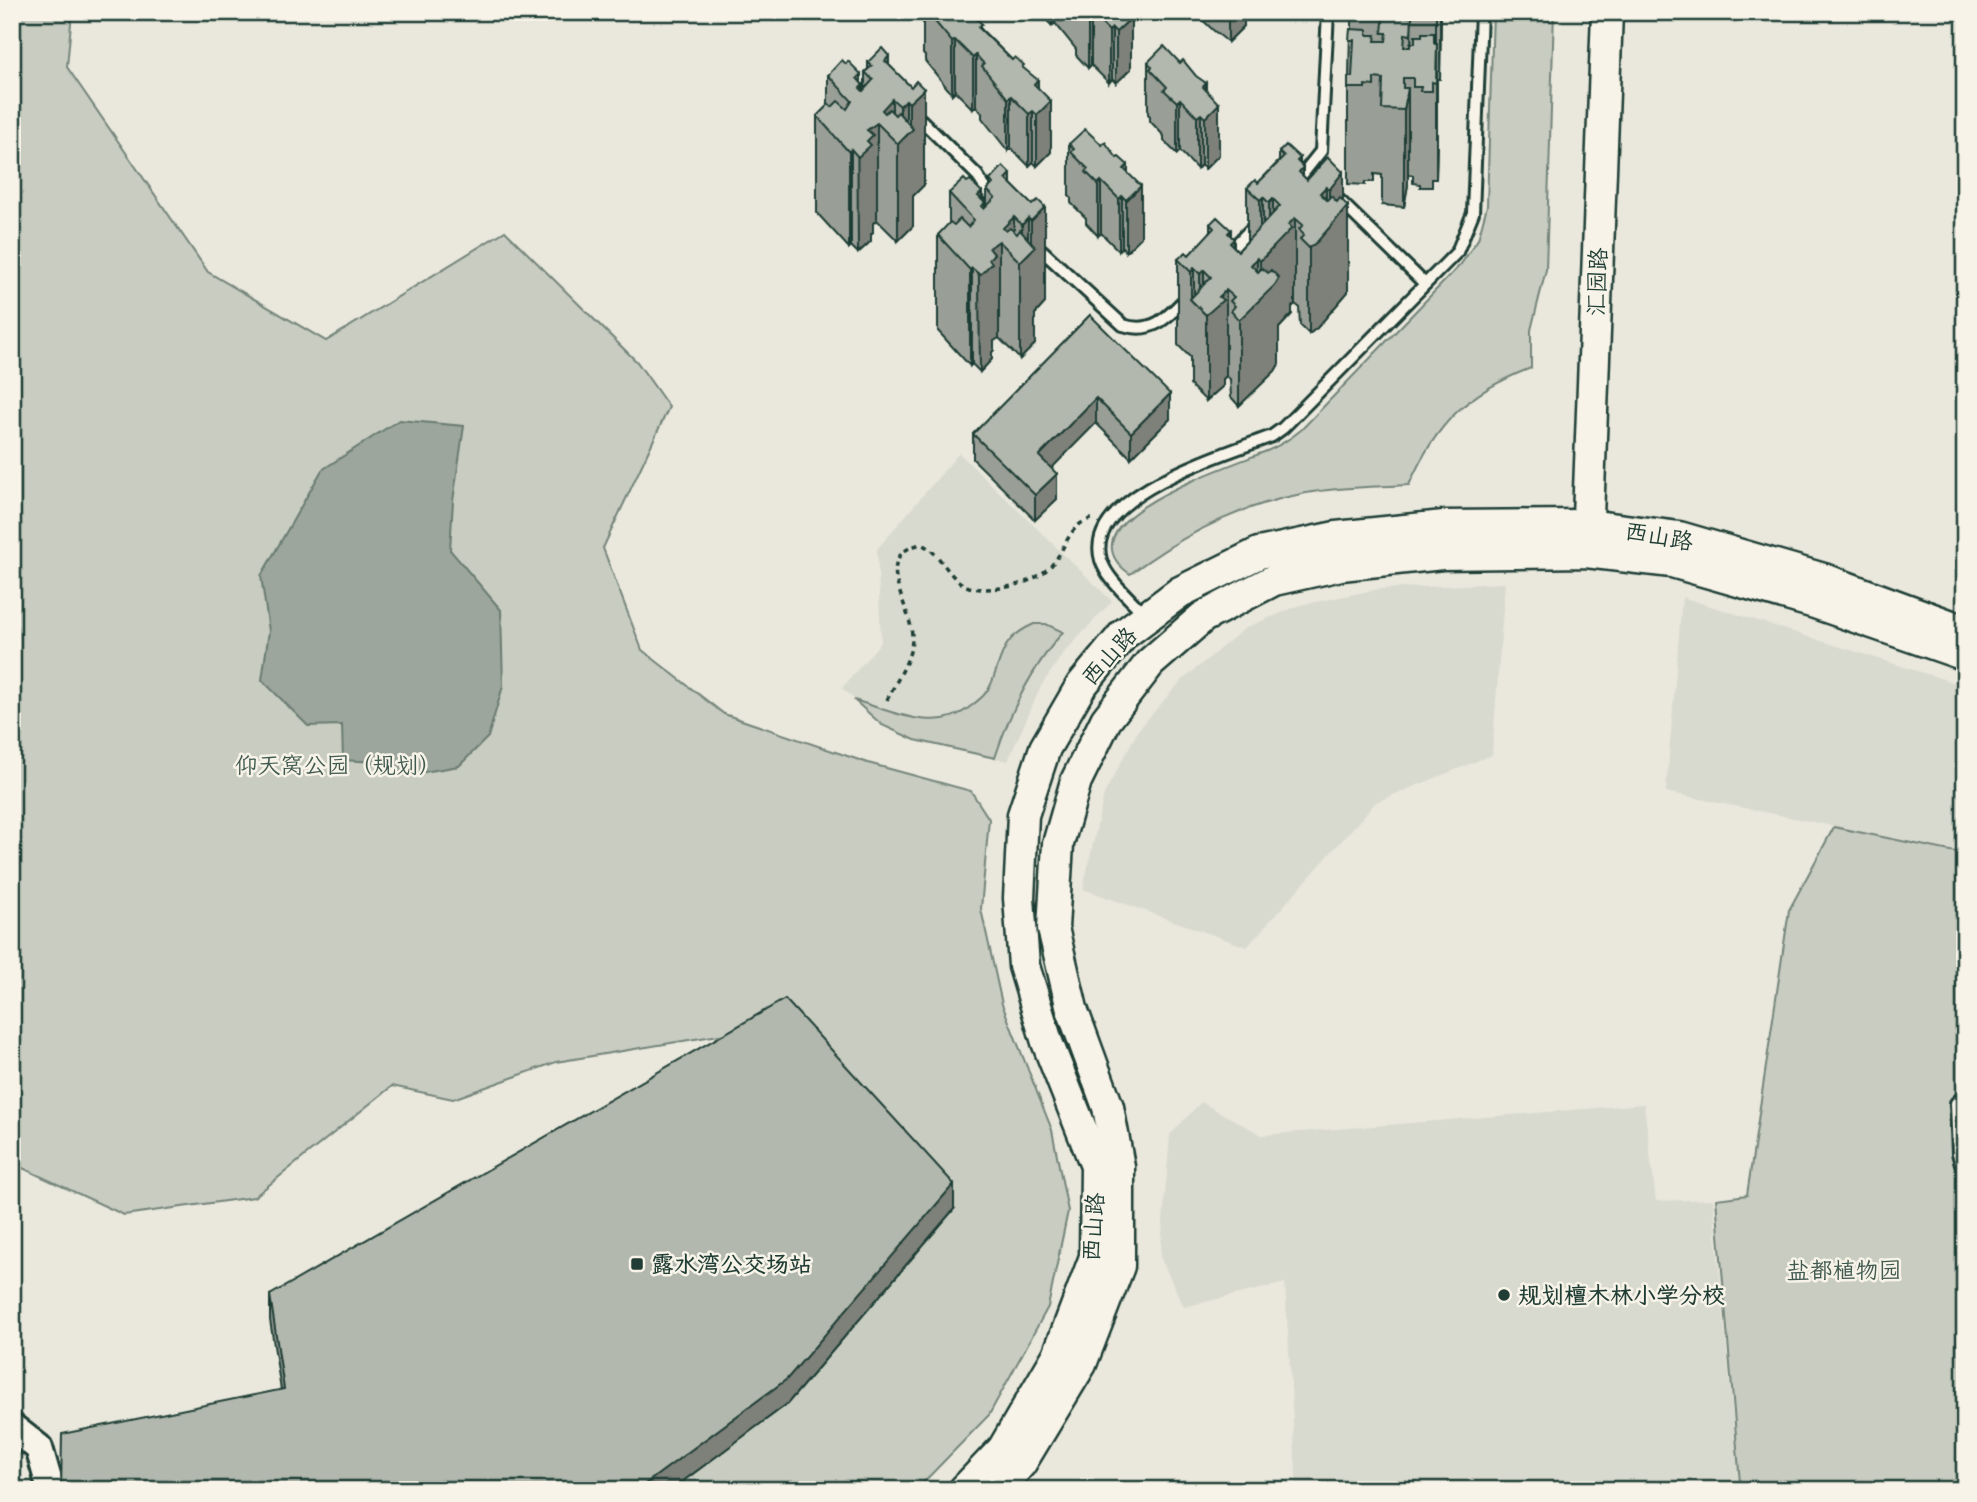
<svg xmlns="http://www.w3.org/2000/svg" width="1977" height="1502" font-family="'Balsamiq Sans','LXGW WenKai TC',sans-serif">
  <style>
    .built { fill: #d9dacf }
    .green { fill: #c8ccc1; stroke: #74847a; stroke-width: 2 }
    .water { fill: #9ca69c; stroke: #6a7c72; stroke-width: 2 }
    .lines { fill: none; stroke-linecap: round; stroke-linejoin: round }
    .service-casing { stroke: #1f3d34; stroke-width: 16 }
    .tertiary-casing { stroke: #1f3d34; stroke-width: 32 }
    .secondary-casing { stroke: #1f3d34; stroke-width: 35 }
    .path { stroke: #1f3d34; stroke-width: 3.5; stroke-dasharray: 5 5; stroke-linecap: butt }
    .service { stroke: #f7f3e8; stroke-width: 10 }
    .tertiary { stroke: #f7f3e8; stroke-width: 26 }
    .secondary { stroke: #f7f3e8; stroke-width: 30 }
    .wall { fill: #999e96; stroke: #1f3d34; stroke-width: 2 }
    .shaded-wall { fill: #7d817a; stroke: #1f3d34; stroke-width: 2 }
    .building { fill: #b2b8ae; stroke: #1f3d34; stroke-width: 2 }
    .poi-dot { fill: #1f3d34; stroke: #f7f3e8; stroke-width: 2.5 }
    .labels { text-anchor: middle; stroke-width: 5; stroke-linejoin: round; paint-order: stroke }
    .street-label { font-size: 23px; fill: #1f3d34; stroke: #f7f3e8 }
    .park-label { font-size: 23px; fill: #415a50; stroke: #f7f3e8 }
    .poi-label { font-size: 23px; font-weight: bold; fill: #1f3d34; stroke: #f7f3e8; text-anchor: start }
  </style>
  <rect width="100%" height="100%" fill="#eae8dd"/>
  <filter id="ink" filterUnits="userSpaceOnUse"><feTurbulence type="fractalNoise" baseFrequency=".0143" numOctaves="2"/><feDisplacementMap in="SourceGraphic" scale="14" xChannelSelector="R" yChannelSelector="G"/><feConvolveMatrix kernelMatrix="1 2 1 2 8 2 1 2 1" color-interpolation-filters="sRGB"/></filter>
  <g filter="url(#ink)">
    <g class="built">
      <path d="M959,453L1112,601L1063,654L1041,686L1008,761L915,740L882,725L842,688L881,642L877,549Z"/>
      <path d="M1505,583L1492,755L1376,802L1247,947L1083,889L1104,794L1139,729L1181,681L1245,628L1300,605L1379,589Z"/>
      <path d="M1682,597L1965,686V853L1666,792Z"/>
      <path d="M1201,1102L1262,1135L1644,1104L1656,1201L1713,1199L1739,1482L1682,1490H1297L1285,1283L1184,1307L1160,1257L1170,1135Z"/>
    </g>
    <g class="green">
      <path d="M12,12H72L67,67L208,272L326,341L505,231L637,362L669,407L603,548L642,650L724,714L868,763L971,791L989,819L981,909L1002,1004L1052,1130L1068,1211L1048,1307L989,1415L916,1490H670L785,1024L556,1062L453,1099L392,1086L254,1197L124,1215L16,1165L12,1158Z"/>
      <path d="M1493,12H1554L1546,270L1531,330V368C1468,392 1436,423 1409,485C1375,487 1339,487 1306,493C1242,505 1182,535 1130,574C1054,520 1238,464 1269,450C1281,445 1291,438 1301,430L1461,264L1478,239L1487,206Z"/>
      <path d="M1034,624H1046L1063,632C1031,669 1010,711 995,758L915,740L882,725L854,700C892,711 937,735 971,706C980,699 988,693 992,682C1003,653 1002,638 1034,624Z"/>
      <path d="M1834,827L1965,854V1490H1686L1740,1483L1716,1199L1747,1195L1789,910Z"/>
    </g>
    <path class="water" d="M399,420L464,426L453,501L450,550L501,610L503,686L488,737L459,766L407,775L376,762L343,760L342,725L308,726L262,680L269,631L261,576L322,470Z"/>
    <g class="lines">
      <g class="service-casing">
        <g id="service">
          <path d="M915,114L977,175L996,206"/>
          <path d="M1293,186L1321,151L1328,12"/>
          <path d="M1338,199L1425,284"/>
          <path d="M1035,244L1123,325C1153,335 1169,316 1188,296"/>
          <path d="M1225,256L1255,225"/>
          <path d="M1145,615C1131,599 1107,580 1101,560C1082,496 1228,453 1272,436L1283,428L1457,252L1473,213L1481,12"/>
          <path d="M1965,1095L1956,1103L1958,1153L1965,1178"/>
        </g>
      </g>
      <g class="tertiary-casing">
        <path id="tertiary" d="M12,1427L39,1448L51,1490"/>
      </g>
      <g class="secondary-casing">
        <g id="secondary">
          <path d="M1587,544L1607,12"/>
          <path d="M964,1490L1003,1449L1058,1355L1095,1257L1096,1166L1047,1042L1024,966L1019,898L1023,815L1045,748L1081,686L1124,634L1180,592L1259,553L1336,537L1444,526L1588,525L1679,537L1827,580L1965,631"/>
          <path d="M997,1490L1021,1463L1081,1364L1119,1266V1167L1108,1107L1072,1009L1053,928L1058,844L1076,781L1106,720L1150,663L1203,617L1274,580L1341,565L1442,554L1586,552L1672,562L1815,603L1965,655"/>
        </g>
      </g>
      <path class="path" d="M887,700C895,683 911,660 912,640C914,606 868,557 921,544C942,553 947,579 969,587C980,590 990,589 1001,588C1022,585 1045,577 1057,558C1068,541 1072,521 1096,518"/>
      <use href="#service" class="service"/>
      <use href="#tertiary" class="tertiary"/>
      <use href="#secondary" class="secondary"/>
    </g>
    <g class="wall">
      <path d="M923,12H968L982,30L1012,60L1024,69L1038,87L1051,152L1037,166L1033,162L1029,166L1011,148L1008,151L982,118V113L976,106L973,109L955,91L952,94L925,61V56L923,54Z"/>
      <path d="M1039,12H1125L1131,69L1116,83L1112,79L1109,83L1091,65L1088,68L1076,55V49L1055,23L1052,26Z"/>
      <path d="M1194,12H1244V26L1228,42L1213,30Z"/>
      <path d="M1352,12H1441L1440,79H1437V140L1436,179H1432V187H1420V184L1413,183V175H1408V185L1404,207L1382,205V175L1374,174V182H1365V185L1348,184V77H1349L1350,29H1352Z"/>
      <path d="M868,62L889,65L911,87L924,185L913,196V226L898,241L877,220L873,223V232L871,234V241L858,253L851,246L849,248L817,213V116L828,105V75L861,82L863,90L865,88V72L868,69Z"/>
      <path d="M1148,62L1206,90L1219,155L1205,169L1201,165L1197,169L1180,151L1177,154L1164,141V136L1150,121V116L1148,114Z"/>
      <path d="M1069,144L1128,173L1141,237L1126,252L1122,247L1119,251L1101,233L1098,236L1086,223V218L1071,203V198L1069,196Z"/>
      <path d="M1279,152L1300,164L1303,176L1307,180L1328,157L1343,201L1348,292L1317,328L1309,334L1300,325L1299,307L1295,304L1292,307V314L1279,328V364L1275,371L1239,406L1231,397L1230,379L1226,376L1223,379V386L1206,401L1190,385V357L1178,345V259L1189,255L1210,233V224L1231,236L1234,247L1238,251L1247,241V188L1258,183L1279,161Z"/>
      <path d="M990,180L1011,184L1032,205L1045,303L1035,314V344L1020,359L999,338L994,341V350L992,352V359L980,372L972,364L970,366L938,331V235L949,224V193L982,200L985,208L987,206V190L990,187Z"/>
      <path d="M1090,315L1170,419L1131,458L1096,423L1051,468L1057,499L1035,520L973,459V434Z"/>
      <path d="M954,1209L787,1404L671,1490H61L281,1390L270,1320V1295Z"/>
    </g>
    <g class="shaded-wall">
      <path d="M1052,12H1055V23L1052,26Z"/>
      <path d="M1228,12H1244V26L1228,42Z"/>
      <path d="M1408,12H1411L1412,78L1411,35L1408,34Z"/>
      <path d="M1436,12V70L1437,43V140L1436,179Z"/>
      <path d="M1440,12H1441L1440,79Z"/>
      <path d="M1091,13V65L1088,68V16Z"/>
      <path d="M1131,18V69L1116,83V32Z"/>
      <path d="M1112,28V79L1109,83V31Z"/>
      <path d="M955,40V91L952,94V42Z"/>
      <path d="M976,55V106L973,109V58Z"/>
      <path d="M889,56V102L892,99V138L882,110L885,61Z"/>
      <path d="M861,74V87L863,85V152L867,130L877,123V220L873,223V232L871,234V241L858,253L857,78Z"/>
      <path d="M1038,80V114L1051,101V152L1037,166V115L1034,84Z"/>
      <path d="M1206,83V116L1219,104V155L1205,169V118L1203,87Z"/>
      <path d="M1408,88V185L1404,207V110Z"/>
      <path d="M924,89V185L913,196V226L898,241V144L900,142V106L906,100V136L909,133V103Z"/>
      <path d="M1011,96V148L1008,151V99Z"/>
      <path d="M1180,99V151L1177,154V102Z"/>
      <path d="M1033,111V162L1029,166V114Z"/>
      <path d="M1201,114V165L1197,169V117Z"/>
      <path d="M851,149V246L849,248V152Z"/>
      <path d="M1300,158V171L1303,167V233L1297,161Z"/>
      <path d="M1128,165V199L1141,186V237L1126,252V200L1124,169Z"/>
      <path d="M1343,172V212L1348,206V292L1317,328L1309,334V248L1320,193L1326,187V231L1329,228V190Z"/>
      <path d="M1011,174V220L1014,217V257L1003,228L1006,179Z"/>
      <path d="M1101,181V233L1098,236V184Z"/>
      <path d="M982,192V205L985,203V270L989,248L999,241V338L994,341V350L992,352V359L980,372L978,196Z"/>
      <path d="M1122,196V247L1119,251V199Z"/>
      <path d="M1263,197V258L1269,252V203L1273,199V248L1288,225L1295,218V304L1292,307V314L1279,328V364L1275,371L1239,406V320L1251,265L1257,258V302L1260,300V200Z"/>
      <path d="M1045,207V303L1035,314V344L1020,359V262L1022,261V225L1028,218V254L1031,251V221Z"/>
      <path d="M1231,230V242L1234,239V305L1228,233Z"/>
      <path d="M972,268V364L970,366V270Z"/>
      <path d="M1194,268V303L1191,300V272Z"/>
      <path d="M1204,270V313L1200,309V274Z"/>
      <path d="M1226,290V376L1223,379V386L1206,401V315L1219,297Z"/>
      <path d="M1170,394V419L1131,458V433Z"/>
      <path d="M1096,398V423L1039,481V456Z"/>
      <path d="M1057,474V499L1035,520V495Z"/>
      <path d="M954,1184V1209L787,1404L671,1490H637Z"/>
    </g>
    <g class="building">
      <path d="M927,12H968L971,17L973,15L982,24L978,27L1012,60L1015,57L1024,65L1022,67L1038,80L1034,84L1051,101L1037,115L1033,111L1029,114L1011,96L1008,99L982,66L984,64L976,55L973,58L955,40L952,42Z"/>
      <path d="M1084,12H1125L1131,18L1116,32L1112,28L1109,31L1091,13L1088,16Z"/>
      <path d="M1384,12H1408V17H1412L1411,35L1405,34L1404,47H1410V43H1415V36H1422V33H1434V43H1437L1436,83L1432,82V91H1420L1421,87H1413V78H1403V88H1408L1404,110L1382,109L1383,79L1374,78V86L1365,85V88H1348V77H1352L1354,40H1349L1350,29L1367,30V35H1376L1375,41H1386L1387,33H1382Z"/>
      <path d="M1164,46L1180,63L1183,60L1196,76L1206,83L1203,87L1219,104L1205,118L1201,114L1197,117L1180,99L1177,102L1164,90L1167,87L1150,69L1152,67L1148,62Z"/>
      <path d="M882,48L889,56L885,61L911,87L916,81L924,89L909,103L906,100L900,106L892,99L882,110L885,113L889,109L895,115L898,112L913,129L898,144L877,123L867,130L873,135L867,141L871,145L858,157L851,149L849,152L817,116L829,104L832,107L838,101L847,109L852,101L828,75L842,60L846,64L848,61L861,74L857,78L863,85L860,88L863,91L873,80L865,72L872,66L868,62Z"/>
      <path d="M1085,129L1102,145L1105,142L1117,158L1119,157L1128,165L1124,169L1141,186L1126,200L1122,196L1119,199L1101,181L1098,184L1086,172L1088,169L1071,152L1074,149L1069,144Z"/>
      <path d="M1286,145L1300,158L1297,161L1303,167L1299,172L1307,180L1328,157L1343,172L1329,190L1326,187L1320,193L1327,200L1331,196L1337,202L1340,198L1348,206L1317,242L1309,248L1300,239L1304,235L1299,229L1303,225L1295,218L1288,225L1292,228L1260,261L1257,258L1251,265L1258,272L1262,268L1268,273L1271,270L1279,278L1275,285L1239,320L1231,311L1235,306L1230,301L1234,297L1226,290L1219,297L1223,300L1206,315L1190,299L1211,277L1204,270L1200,274L1194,268L1191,272L1178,259L1186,252L1189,255L1214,228L1210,224L1217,217L1231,230L1228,233L1234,239L1230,243L1238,251L1280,206L1273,199L1269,203L1263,197L1260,200L1247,188L1255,180L1258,183L1284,157L1279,152Z"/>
      <path d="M1003,166L1011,174L1006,179L1032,205L1038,200L1045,207L1031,221L1028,218L1022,225L1014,217L1003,228L1006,231L1010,228L1017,234L1020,230L1035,247L1020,262L999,241L989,248L994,254L989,259L992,263L980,275L972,268L970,270L938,235L950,222L954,225L960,219L968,227L974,220L949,193L964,179L967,182L970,180L982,192L978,196L985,203L982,206L984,209L995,198L987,190L993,184L990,180Z"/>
      <path d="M1090,315L1170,394L1131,433L1096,398L1039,456L1057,474L1035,495L973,434Z"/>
      <path d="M785,999L954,1184L787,1379L637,1490H61L62,1434L284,1389L270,1295Z"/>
    </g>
  </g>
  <g class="poi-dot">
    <rect x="630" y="1257" width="14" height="14" rx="3.5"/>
    <circle cx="1504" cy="1295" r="7"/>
  </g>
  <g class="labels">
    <g class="street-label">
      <text transform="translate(1597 282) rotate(-88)" y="8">汇园路</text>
      <text transform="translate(1659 536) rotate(10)" y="8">西山路</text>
      <text transform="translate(1109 656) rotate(-48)" y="8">西山路</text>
      <text transform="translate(1093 1227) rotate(-86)" y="8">西山路</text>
    </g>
    <g class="park-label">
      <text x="338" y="773">仰天窝公园（规划）</text>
      <text x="1844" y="1278">盐都植物园</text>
    </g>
    <g class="poi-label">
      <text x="651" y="1272">露水湾公交场站</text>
      <text x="1518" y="1303">规划檀木林小学分校</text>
    </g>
  </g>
  <rect width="1977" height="1502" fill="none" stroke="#f7f3e8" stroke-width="42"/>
  <rect x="21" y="21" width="1935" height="1460" fill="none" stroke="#1f3d34" stroke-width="2.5" filter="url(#ink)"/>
</svg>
